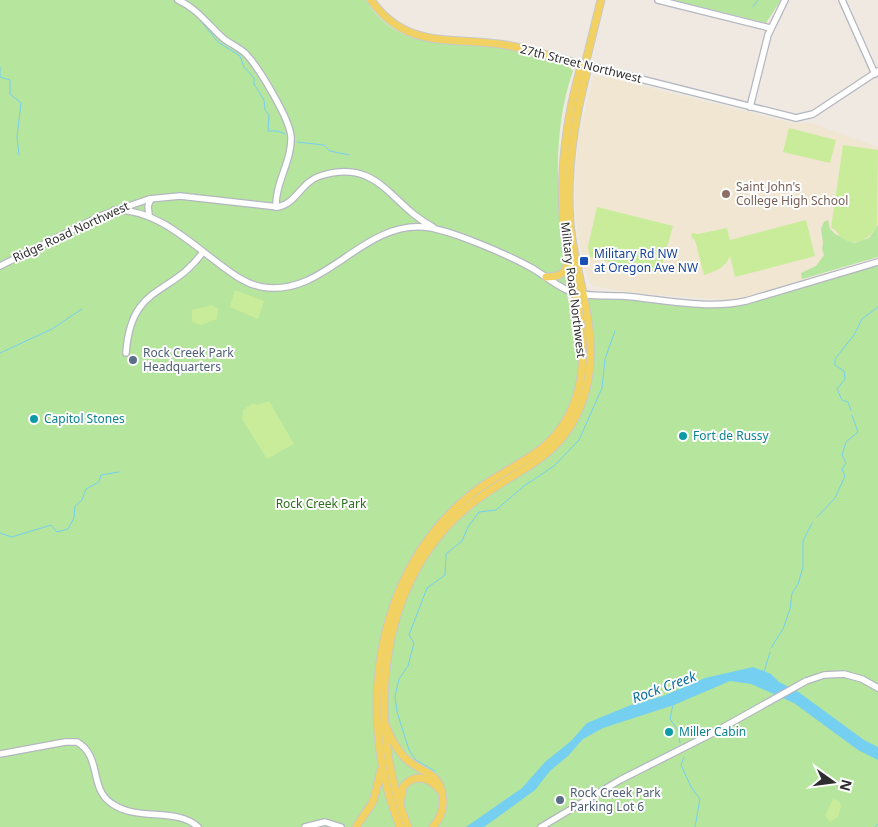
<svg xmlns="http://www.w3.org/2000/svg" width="878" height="827" font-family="'Noto Sans',sans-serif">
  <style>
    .education { fill: #f0e6d1 }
    .green { fill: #b6e59e }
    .pitch { fill: #c9ec9a }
    .water { fill: #75cff0 }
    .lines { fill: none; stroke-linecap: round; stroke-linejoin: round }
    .stream { stroke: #75cff0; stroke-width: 1 }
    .minor-casing { stroke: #b4b7c1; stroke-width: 8 }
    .major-casing { stroke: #c9c9c9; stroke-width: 9 }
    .minor { stroke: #fff; stroke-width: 5.5 }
    .major { stroke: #f2d163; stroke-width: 7 }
    .education-dot { fill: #8d6e63; stroke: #fff; stroke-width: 2 }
    .transit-dot { fill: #1a4fb4; stroke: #fff; stroke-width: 2 }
    .service-dot { fill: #5c6f8a; stroke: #fff; stroke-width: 2 }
    .culture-dot { fill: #0f9aa8; stroke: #fff; stroke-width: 2 }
    .labels { text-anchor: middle; stroke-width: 4; stroke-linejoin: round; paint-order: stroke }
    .street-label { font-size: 12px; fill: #2e2e2e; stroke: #fff }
    .education-label { font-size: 12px; fill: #785e54; stroke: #fff; text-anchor: start }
    .transit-label { font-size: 12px; fill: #164399; stroke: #fff; text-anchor: start }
    .service-label { font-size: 12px; fill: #4e5e75; stroke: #fff; text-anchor: start }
    .culture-label { font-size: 12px; fill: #0d838f; stroke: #fff; text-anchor: start }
    .park-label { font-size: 12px; fill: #2c6e1b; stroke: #fff }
    .water-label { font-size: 14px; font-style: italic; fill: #0d6fa3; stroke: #fff }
  </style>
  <rect width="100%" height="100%" fill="#efe9e1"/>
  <path class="education" d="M594,76H601L791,123H811L878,147V256L750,296L728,300L635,293L593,286L589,281L578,237L575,210V178L579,134Z"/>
  <g class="green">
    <path d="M0,0H366C378,21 397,34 420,40L503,48L567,65L573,71C547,145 561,225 568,300L603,298L730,307L878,264V827H0Z"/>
    <path d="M674,0H781L766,23Z"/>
    <path d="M828,220L830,229L835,234L854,243L869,238L878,225V257L802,279L801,273L816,266L824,255L822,249L823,243L821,229L824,222Z"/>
  </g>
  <g class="pitch">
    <path d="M789,128L836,140L830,163L783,152Z"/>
    <path d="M843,145L878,150L877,226C870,239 854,249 840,236C836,232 837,230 831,228Z"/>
    <path d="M597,207L673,226L661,269L657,274L590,257L588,246Z"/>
    <path d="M806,220L815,256L735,277L730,256C725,268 716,271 704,275L695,240L691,237L692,233L698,234L727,228L730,240Z"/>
    <path d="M235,290L264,301L258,319L230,307Z"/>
    <path d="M212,305L218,309L217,319L201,325L192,322V310Z"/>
    <path d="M269,401L294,444L267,459L242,419L243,410L253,403L257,405Z"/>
    <path d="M833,799L839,801L841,806L838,817L830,822L825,816Z"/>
  </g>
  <path class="water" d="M753,667L771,674L779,682L797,691L864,740L878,747V760L858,750L794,703L751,684L730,681L674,705L603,728L583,739L568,756L550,771L535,790L498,817L484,827H466L522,788L545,762L571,741L587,723L631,705L663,696L705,678Z"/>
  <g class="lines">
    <g class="stream">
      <path d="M753,7L758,0"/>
      <path d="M195,14L218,42L240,56L244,67L254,78V84L264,100L265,110L269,115L268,131H278L285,134"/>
      <path d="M0,67V77L10,80V94L21,103L17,137L19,155"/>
      <path d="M297,142L324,145L330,151L349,155"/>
      <path d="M0,353L52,329L82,309"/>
      <path d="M851,410L848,402L842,400L837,389L845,379L844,371L835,365V359L854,335L862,319L878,307"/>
      <path d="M817,517L835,498L845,476L842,469L846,463L842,455L846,442L858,432L852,415"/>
      <path d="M0,533L12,537L51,525L57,532L68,529L74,518L75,506L82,500L86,489L99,482L101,475L119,472"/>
      <path d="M771,648L783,629L790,609L792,593L798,584L803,567V541L812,523"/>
      <path d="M764,672L770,652"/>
      <path d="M673,704L670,719L678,730L680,743"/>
      <path d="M684,757L681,765L691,787L700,799L695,827"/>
      <path d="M435,771L416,760L409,750L397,712L395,696L399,679L408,666L414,643L409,635L427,588L445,575L446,554L462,541L468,527L479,512L496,510L524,486L554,466L579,440L602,388L605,359L615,331"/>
      <path d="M875,827L878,824"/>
    </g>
    <g class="minor-casing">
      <g id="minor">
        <path d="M178,0C198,9 208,25 224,39C231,44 240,48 246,54C259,68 290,119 291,137C292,161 275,183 276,207"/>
        <path d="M658,0L770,28"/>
        <path d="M842,0L875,74"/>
        <path d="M585,65L796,118L813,114L878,71"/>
        <path d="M750,107L768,35L785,0"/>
        <path d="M114,210C157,209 189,242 222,266C234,275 246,284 262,287C324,298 361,222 424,227C449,229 508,255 530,267C543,274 555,285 569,291C584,297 606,295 622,296C662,299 706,310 746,301L878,262"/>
        <path d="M149,215L148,206L151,199"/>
        <path d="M0,266L100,216L149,199L180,196L278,207C297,203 301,182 320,176C379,157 390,205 433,227"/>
        <path d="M126,353C131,283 171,297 203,252"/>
        <path d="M0,754L65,742H77C102,756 89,788 111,803C136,822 177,807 198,827"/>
        <path d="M305,827L325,822L341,827"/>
        <path d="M541,827L620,780L713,733L806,681L824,675L844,674L862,679L878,688"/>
      </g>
    </g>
    <g class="major-casing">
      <g id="major">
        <path d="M371,0C407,51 453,36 506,45C533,50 559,59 585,65"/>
        <path d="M546,277C557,277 565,275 568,263"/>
        <path d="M386,726C390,737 396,748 404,757C422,775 442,770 443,802C443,811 439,820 433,827"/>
        <path d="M400,803L403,787C414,773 429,777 439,789"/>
        <path d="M356,827L373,802L381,770"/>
        <path d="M400,827C356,718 373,575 468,497C509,462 554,459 575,401C595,346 570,284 564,229C559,176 566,121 580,70L585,65"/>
        <path d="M408,827C366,725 376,586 464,510C514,466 566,464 586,389C599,338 580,289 572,239C564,184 573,125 587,71L585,65L601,0"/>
      </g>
    </g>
    <use href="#minor" class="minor"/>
    <use href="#major" class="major"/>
  </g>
  <circle class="education-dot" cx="726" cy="194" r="5"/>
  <rect class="transit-dot" x="579" y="256" width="10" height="10" rx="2.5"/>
  <g class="service-dot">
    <circle cx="133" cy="360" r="5"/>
    <circle cx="560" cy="800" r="5"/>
  </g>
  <g class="culture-dot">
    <circle cx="34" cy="419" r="5"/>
    <circle cx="683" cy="436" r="5"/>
    <circle cx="669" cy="732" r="5"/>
  </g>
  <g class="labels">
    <g class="street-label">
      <text transform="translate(581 64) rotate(14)" y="4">27th Street Northwest</text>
      <text transform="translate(71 232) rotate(-25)" y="4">Ridge Road Northwest</text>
      <text transform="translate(573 290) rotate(83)" y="4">Military Road Northwest</text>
    </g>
    <g class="education-label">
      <text x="736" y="191">Saint John's<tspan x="736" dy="14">College High School</tspan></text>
    </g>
    <g class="transit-label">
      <text x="594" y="258">Military Rd NW<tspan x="594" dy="14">at Oregon Ave NW</tspan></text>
    </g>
    <g class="service-label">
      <text x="143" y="357">Rock Creek Park<tspan x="143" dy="14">Headquarters</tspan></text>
      <text x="570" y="797">Rock Creek Park<tspan x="570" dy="14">Parking Lot 6</tspan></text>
    </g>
    <g class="culture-label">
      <text x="44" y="423">Capitol Stones</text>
      <text x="693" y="440">Fort de Russy</text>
      <text x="679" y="736">Miller Cabin</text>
    </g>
    <g class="park-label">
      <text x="321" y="508">Rock Creek Park</text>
    </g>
    <g class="water-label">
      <text transform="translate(664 687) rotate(-20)" y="5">Rock Creek</text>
    </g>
  </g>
  <g transform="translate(833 782) rotate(104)" stroke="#ffffff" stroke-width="4" paint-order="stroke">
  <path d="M0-4L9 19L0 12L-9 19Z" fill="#2e2e2e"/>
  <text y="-8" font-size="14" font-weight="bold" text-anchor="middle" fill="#2e2e2e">N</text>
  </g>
</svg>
